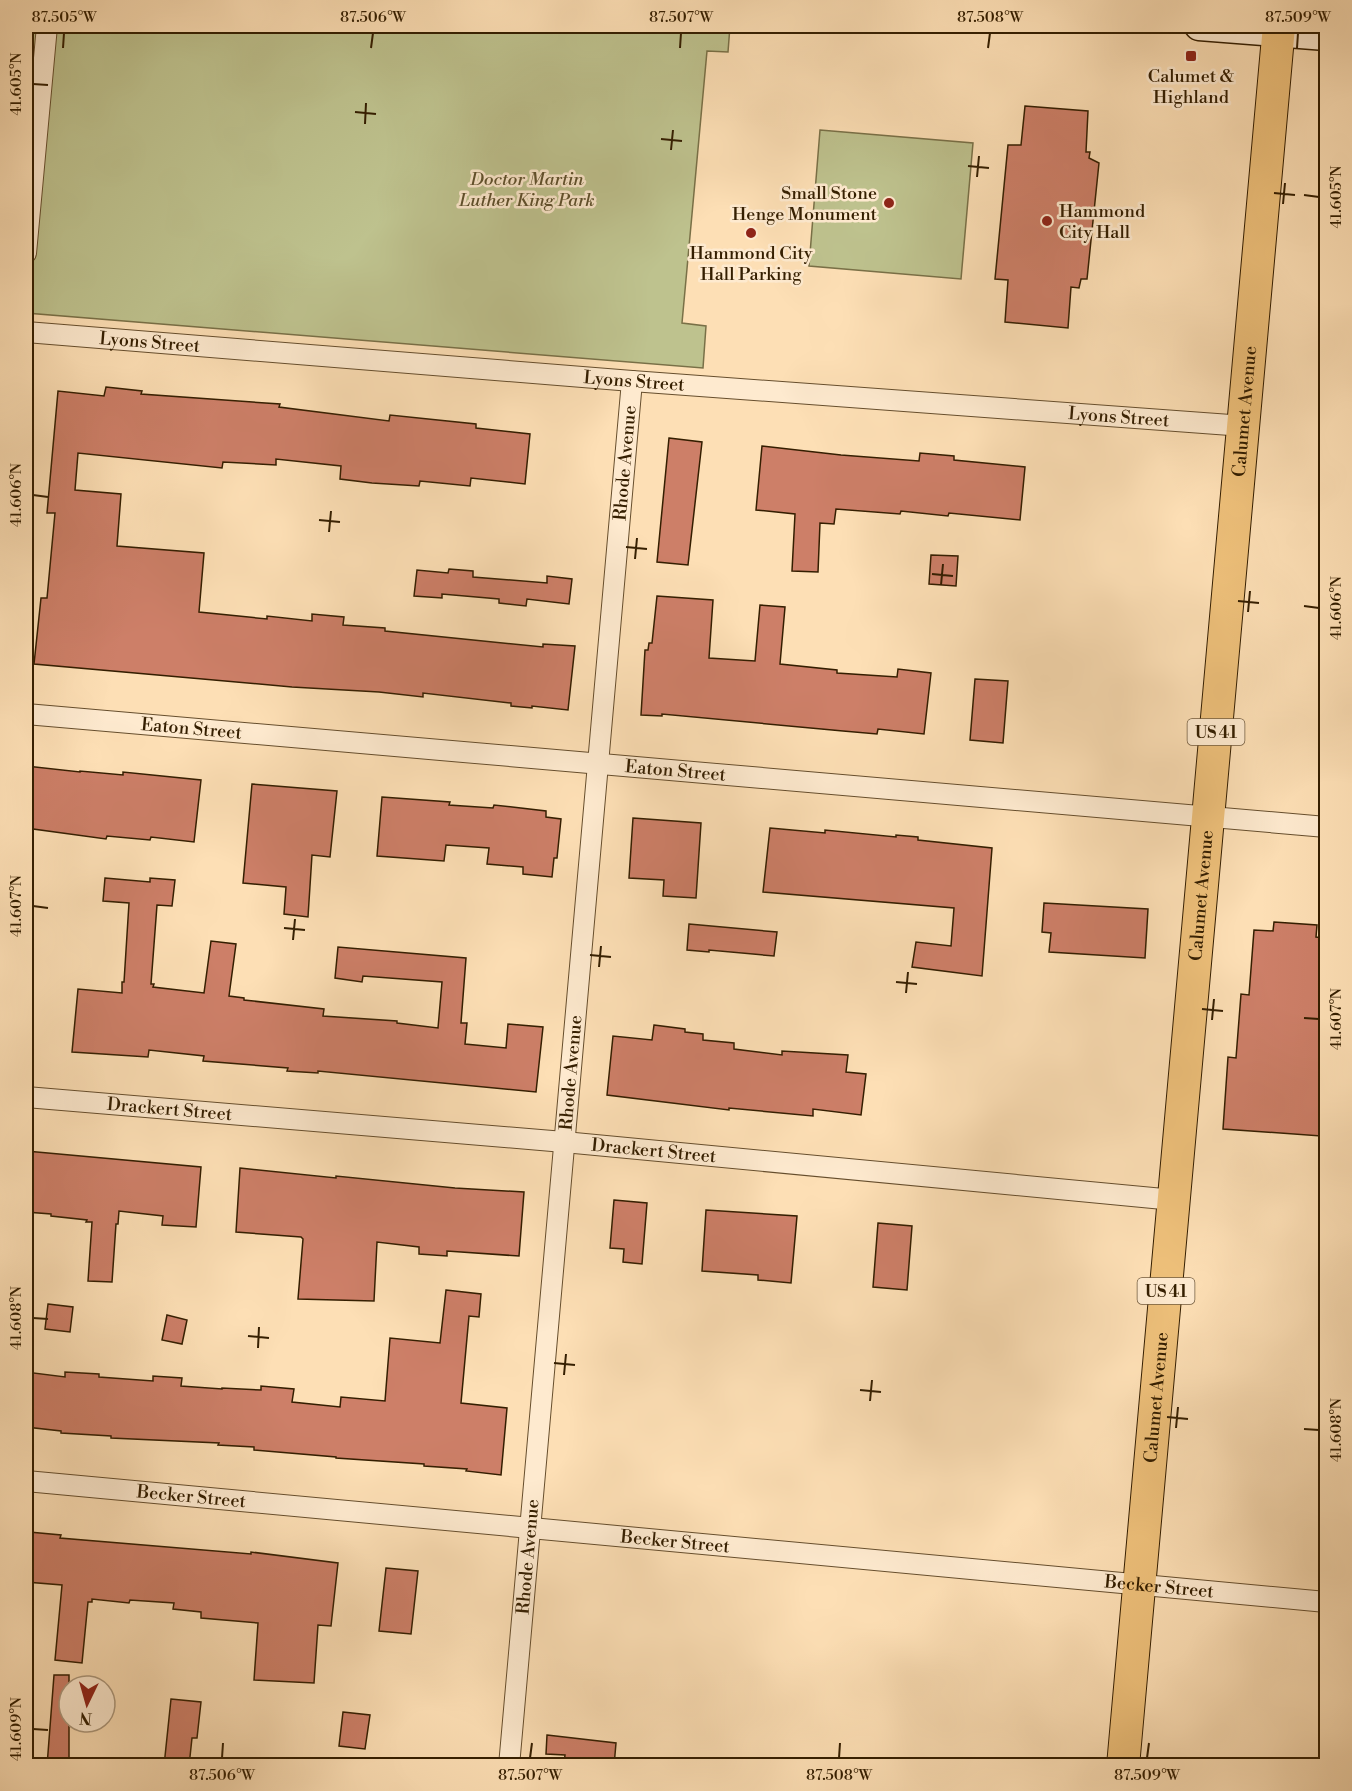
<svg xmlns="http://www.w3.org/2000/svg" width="1352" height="1791" font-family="'Libre Bodoni',serif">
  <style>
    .green { fill: #bec28e; stroke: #797047; stroke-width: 1.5 }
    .building { fill: #cd7f68; stroke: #341e00; stroke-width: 1.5 }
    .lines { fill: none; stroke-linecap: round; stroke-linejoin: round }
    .street-casing { stroke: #664e2d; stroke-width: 22 }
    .secondary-casing { stroke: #341e00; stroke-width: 31 }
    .primary-casing { stroke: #341e00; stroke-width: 34 }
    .street { stroke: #feeacf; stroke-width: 20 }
    .secondary { stroke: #feeacf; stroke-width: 28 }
    .primary { stroke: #eec07a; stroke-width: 32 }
    .ticks { fill: none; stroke: #341e00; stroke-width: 2 }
    .poi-dot { fill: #8f2418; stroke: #feeacf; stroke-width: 2 }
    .labels { text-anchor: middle; stroke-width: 5; stroke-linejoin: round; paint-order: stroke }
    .shield { fill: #feeacf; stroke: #715b3e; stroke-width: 1.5 }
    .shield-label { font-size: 16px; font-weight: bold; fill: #341e00 }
    .poi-label { font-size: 18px; fill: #341e00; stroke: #feeacf }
    .park-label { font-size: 18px; font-style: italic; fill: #5d4f2b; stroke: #feeacf }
    .street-label { font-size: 18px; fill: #341e00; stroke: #feeacf }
    .neatline { fill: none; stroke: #341e00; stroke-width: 2 }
    .ticks-label { font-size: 15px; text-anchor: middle; fill: #341e00 }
  </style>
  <rect width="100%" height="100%" fill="#fddfb5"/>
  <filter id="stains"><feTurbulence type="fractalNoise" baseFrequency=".00333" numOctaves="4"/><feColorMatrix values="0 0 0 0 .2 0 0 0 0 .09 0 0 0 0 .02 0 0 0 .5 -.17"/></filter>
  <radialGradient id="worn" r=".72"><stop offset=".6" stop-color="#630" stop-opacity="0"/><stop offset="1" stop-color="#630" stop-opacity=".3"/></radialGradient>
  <g class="green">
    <path d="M26,26H730L728,52L707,51L682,323L706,326L703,368L26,313Z"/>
    <path d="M820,130L973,143L961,279L809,266Z"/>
  </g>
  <g class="building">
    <path d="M1025,106L1088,111L1086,152H1090L1089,158L1099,163L1087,279H1081L1079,288L1071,287L1068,328L1005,322L1008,280L995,279L1008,145H1021Z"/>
    <path d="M106,387L142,391L141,394L280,404L279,407L389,421L390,415L476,424V428L530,434L525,484L471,478L470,486L420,481L419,486L372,483L340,479L341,466L276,459V465L223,462L222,468L78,453L75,490L121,494L117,546L204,553L199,612L267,619V616L312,621V614L344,617L343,625L385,628V631L543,647V644L575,646L568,710L532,706V708L511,706V703L423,693V697L379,692L292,687L34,664L41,598H47L55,513H47L58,391L104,396Z"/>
    <path d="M669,438L702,442L688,565L657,562Z"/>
    <path d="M762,446L841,455L919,461L920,453L954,456V460L1025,467L1020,520L949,513L948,516L901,511L900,514L836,509L834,524L820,523L818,572L792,571L795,514L756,510Z"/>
    <path d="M931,555L958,556L956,586L929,584Z"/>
    <path d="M449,569L473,571V577L547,583V576L572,579L569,604L527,599L526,606L499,603V599L442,594V598L414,596L417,570L448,573Z"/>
    <path d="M657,596L713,600L709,658L755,661L760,605L785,607L780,664L837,670V673L897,677L898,669L931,673L924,734L878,729L877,734L843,731L662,714V716L641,715L645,650H648L649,643H652Z"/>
    <path d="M975,679L1008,681L1003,743L970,740Z"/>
    <path d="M26,766L80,772V771L123,775V772L201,780L194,842L151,837L150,840L107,836L106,839L26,828Z"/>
    <path d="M252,784L337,791L330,857L312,855L308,917L284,914L286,887L243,883Z"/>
    <path d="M382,797L450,802L449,805L493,808L494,805L546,811V817L561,819L557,858H554L552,877L523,874V867L487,864L489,848L446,845L444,861L377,856Z"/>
    <path d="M633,818L701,823L696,898L663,896L664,880L629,878Z"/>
    <path d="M770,828L825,833V830L896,837V835L918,837V840L992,848L982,976L912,967L916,942L951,946L954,908L763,892Z"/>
    <path d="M105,878L150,882V878L175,880L172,906L157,905L151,984H154L153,987L204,993L211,941L236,944L229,996L244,998V1000L324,1009L323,1016L397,1021V1023L438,1028L442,982L363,976L362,982L335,978L338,947L466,958L461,1023H467L465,1044L506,1048L508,1024L543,1027L536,1092L318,1071V1073L287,1071L288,1068L203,1061L204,1056L149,1050L148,1057L72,1052L78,989L122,993V982H124L129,903L103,901Z"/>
    <path d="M1044,903L1148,909L1145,958L1049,952L1051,933L1042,932Z"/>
    <path d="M1274,922L1317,925L1316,937L1326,938V1119H1322L1321,1136L1223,1129L1228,1057L1236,1058L1241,994L1249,995L1254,930L1273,931Z"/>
    <path d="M689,924L777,932L774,956L709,950V952L687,950Z"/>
    <path d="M654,1025L685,1029V1032L703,1034V1040L734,1043V1049L782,1055V1051L848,1055L846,1072L866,1074L861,1115L813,1109V1116L729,1108V1110L607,1095L613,1036L652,1040Z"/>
    <path d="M26,1151L201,1167L196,1227L162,1225L163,1216L119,1211L118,1224H116L112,1282L88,1281L92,1222H86L87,1220L51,1216V1214L26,1212Z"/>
    <path d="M240,1168L336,1178V1176L455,1188L524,1192L519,1256L447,1251V1256L419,1254V1247L377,1242L374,1301L298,1299L303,1239L301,1237L236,1232Z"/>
    <path d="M614,1200L647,1203L642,1264L623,1262L624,1249L610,1248Z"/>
    <path d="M706,1210L797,1216L791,1283L758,1280V1275L702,1271Z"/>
    <path d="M878,1223L912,1226L907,1290L873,1287Z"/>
    <path d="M446,1290L481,1294L479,1317L469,1316L461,1403L507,1408L501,1475L466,1471L467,1469L424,1466V1464L336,1458V1457L254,1450V1447L218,1445L219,1443L111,1438V1436L61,1433V1431L26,1427V1372L65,1377V1372L99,1374V1377L153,1381V1376L182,1378L181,1386L222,1389V1388L261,1390V1386L294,1389L292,1402L340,1407L341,1397L385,1401L390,1338L440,1343Z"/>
    <path d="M48,1304L73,1307L70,1332L45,1329Z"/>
    <path d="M167,1315L187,1320L182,1344L162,1340Z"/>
    <path d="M29,1532L61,1535L60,1538L251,1554V1552L338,1563L331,1626L318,1625L314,1683L254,1680L258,1623L201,1618V1612L173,1609L174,1603L130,1600L129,1603L92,1599V1602H88L82,1663L55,1660L62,1585L26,1582Z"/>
    <path d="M386,1568L418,1571L411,1634L379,1631Z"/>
    <path d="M54,1675H69V1766H47Z"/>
    <path d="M171,1699L201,1702L197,1738H192L189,1766H164Z"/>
    <path d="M343,1712L370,1715L365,1749L339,1746Z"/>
    <path d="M547,1735L616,1743L614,1766L564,1764L565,1755L546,1754Z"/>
  </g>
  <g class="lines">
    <g class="street-casing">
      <g id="street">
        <path d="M26,253L47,26"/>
        <path id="s1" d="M26,332L632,381L1244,426"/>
        <path id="s2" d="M26,714L1326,827"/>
        <path id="s3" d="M26,1097L564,1142L1174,1200"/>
        <path id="s4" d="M26,1481L1326,1602"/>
        <path id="s5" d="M509,1766L632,381"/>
      </g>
    </g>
    <g class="secondary-casing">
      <path id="secondary" d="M1199,26L1326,36"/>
    </g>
    <g class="primary-casing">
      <g id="primary">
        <path id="s6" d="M1123,1766L1279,26"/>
      </g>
    </g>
    <use href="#street" class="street"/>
    <use href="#secondary" class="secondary"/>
    <use href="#primary" class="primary"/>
  </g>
  <path class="ticks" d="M63,48L64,33M371,48L373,33M680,48L681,33M988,48L990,33M1297,48L1298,33M33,84L48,85M355,112L376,114M365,124L366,103M661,139L682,141M671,150L673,130M968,166L989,168M977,177L979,156M1274,193L1295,195M1304,195L1319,197M1283,204L1285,183M33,495L48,497M319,520L340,522M329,532L331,511M626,547L647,549M635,559L637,538M932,574L953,576M941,585L943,564M1238,601L1259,603M1304,606L1319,608M1248,612L1250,591M33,906L48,908M284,928L305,930M293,940L295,919M590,955L611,957M599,967L601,946M896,982L917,984M906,993L908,972M1202,1009L1223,1011M1304,1018L1319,1019M1212,1020L1214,999M33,1318L48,1319M248,1336L269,1338M258,1348L259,1327M554,1363L575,1365M564,1375L566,1354M860,1390L881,1392M870,1401L872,1380M1167,1417L1188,1419M1176,1428L1178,1407M1304,1429L1319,1430M33,1729L48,1730M222,1758L223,1743M530,1758L532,1743M839,1758L840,1743M1147,1758L1149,1743"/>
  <g class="poi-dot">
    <rect x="1185" y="50" width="12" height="12" rx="3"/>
    <circle cx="889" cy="203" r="6"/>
    <circle cx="1047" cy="221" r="6"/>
    <circle cx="751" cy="233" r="6"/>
  </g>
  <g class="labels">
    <g class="shield">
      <rect x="1187.5" y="719" width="57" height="26" rx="4.5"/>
      <rect x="1137.5" y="1278" width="57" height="26" rx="4.5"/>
    </g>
    <g class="shield-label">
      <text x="1216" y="738">US 41</text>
      <text x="1166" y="1297">US 41</text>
    </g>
    <g class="poi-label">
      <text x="1191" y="82">Calumet &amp;<tspan x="1191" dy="21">Highland</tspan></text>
      <text x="877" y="199" text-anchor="end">Small Stone<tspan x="877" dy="21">Henge Monument</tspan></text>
      <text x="1059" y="217" text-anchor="start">Hammond<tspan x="1059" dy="21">City Hall</tspan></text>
      <text x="751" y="259">Hammond City<tspan x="751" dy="21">Hall Parking</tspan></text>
    </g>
    <g class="park-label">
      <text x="527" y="185">Doctor Martin<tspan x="527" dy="21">Luther King Park</tspan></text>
    </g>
    <g class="street-label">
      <text dy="6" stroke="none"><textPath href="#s1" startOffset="124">Lyons Street</textPath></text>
      <text dy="6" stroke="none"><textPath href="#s1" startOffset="610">Lyons Street</textPath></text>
      <text dy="6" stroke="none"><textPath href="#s6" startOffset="1360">Calumet Avenue</textPath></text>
      <text dy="6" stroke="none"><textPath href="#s1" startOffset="1096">Lyons Street</textPath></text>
      <text dy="6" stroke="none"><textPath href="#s5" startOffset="1308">Rhode Avenue</textPath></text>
      <text dy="6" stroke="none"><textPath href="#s2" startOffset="166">Eaton Street</textPath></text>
      <text dy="6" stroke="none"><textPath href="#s2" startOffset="652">Eaton Street</textPath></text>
      <text dy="6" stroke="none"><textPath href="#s6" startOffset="874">Calumet Avenue</textPath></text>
      <text dy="6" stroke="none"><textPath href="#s5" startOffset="696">Rhode Avenue</textPath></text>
      <text dy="6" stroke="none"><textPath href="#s3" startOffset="144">Drackert Street</textPath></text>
      <text dy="6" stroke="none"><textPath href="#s3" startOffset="630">Drackert Street</textPath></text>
      <text dy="6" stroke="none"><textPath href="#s6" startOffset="370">Calumet Avenue</textPath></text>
      <text dy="6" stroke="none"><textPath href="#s4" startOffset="166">Becker Street</textPath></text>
      <text dy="6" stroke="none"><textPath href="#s4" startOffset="652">Becker Street</textPath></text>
      <text dy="6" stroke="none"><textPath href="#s5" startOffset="210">Rhode Avenue</textPath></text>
      <text dy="6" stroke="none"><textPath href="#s4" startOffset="1138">Becker Street</textPath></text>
    </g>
  </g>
  <rect width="1352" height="1791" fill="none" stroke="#fddfb5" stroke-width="66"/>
  <g transform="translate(87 1704) rotate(185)"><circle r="28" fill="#feeacf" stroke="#ad987c" stroke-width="1.5"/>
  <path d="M0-4.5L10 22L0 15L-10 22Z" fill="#8f2418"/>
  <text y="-9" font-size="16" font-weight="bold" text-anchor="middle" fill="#341e00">N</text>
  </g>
  <rect x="33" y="33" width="1286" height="1725" class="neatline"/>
  <g class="ticks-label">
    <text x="64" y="22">87.505°W</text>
    <text x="373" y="22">87.506°W</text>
    <text x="681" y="22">87.507°W</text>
    <text x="990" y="22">87.508°W</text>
    <text x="1298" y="22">87.509°W</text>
    <text transform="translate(16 84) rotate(-90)" y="5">41.605°N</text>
    <text transform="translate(1336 197) rotate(-90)" y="5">41.605°N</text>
    <text transform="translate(16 495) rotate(-90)" y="5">41.606°N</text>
    <text transform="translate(1336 608) rotate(-90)" y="5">41.606°N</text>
    <text transform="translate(16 906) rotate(-90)" y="5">41.607°N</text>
    <text transform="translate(1336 1019) rotate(-90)" y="5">41.607°N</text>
    <text transform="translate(16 1318) rotate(-90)" y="5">41.608°N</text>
    <text transform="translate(1336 1430) rotate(-90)" y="5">41.608°N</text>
    <text transform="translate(16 1729) rotate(-90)" y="5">41.609°N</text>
    <text x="222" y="1780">87.506°W</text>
    <text x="530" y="1780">87.507°W</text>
    <text x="839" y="1780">87.508°W</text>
    <text x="1147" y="1780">87.509°W</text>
  </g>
  <rect width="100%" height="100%" filter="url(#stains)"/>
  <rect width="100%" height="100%" fill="url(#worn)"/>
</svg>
